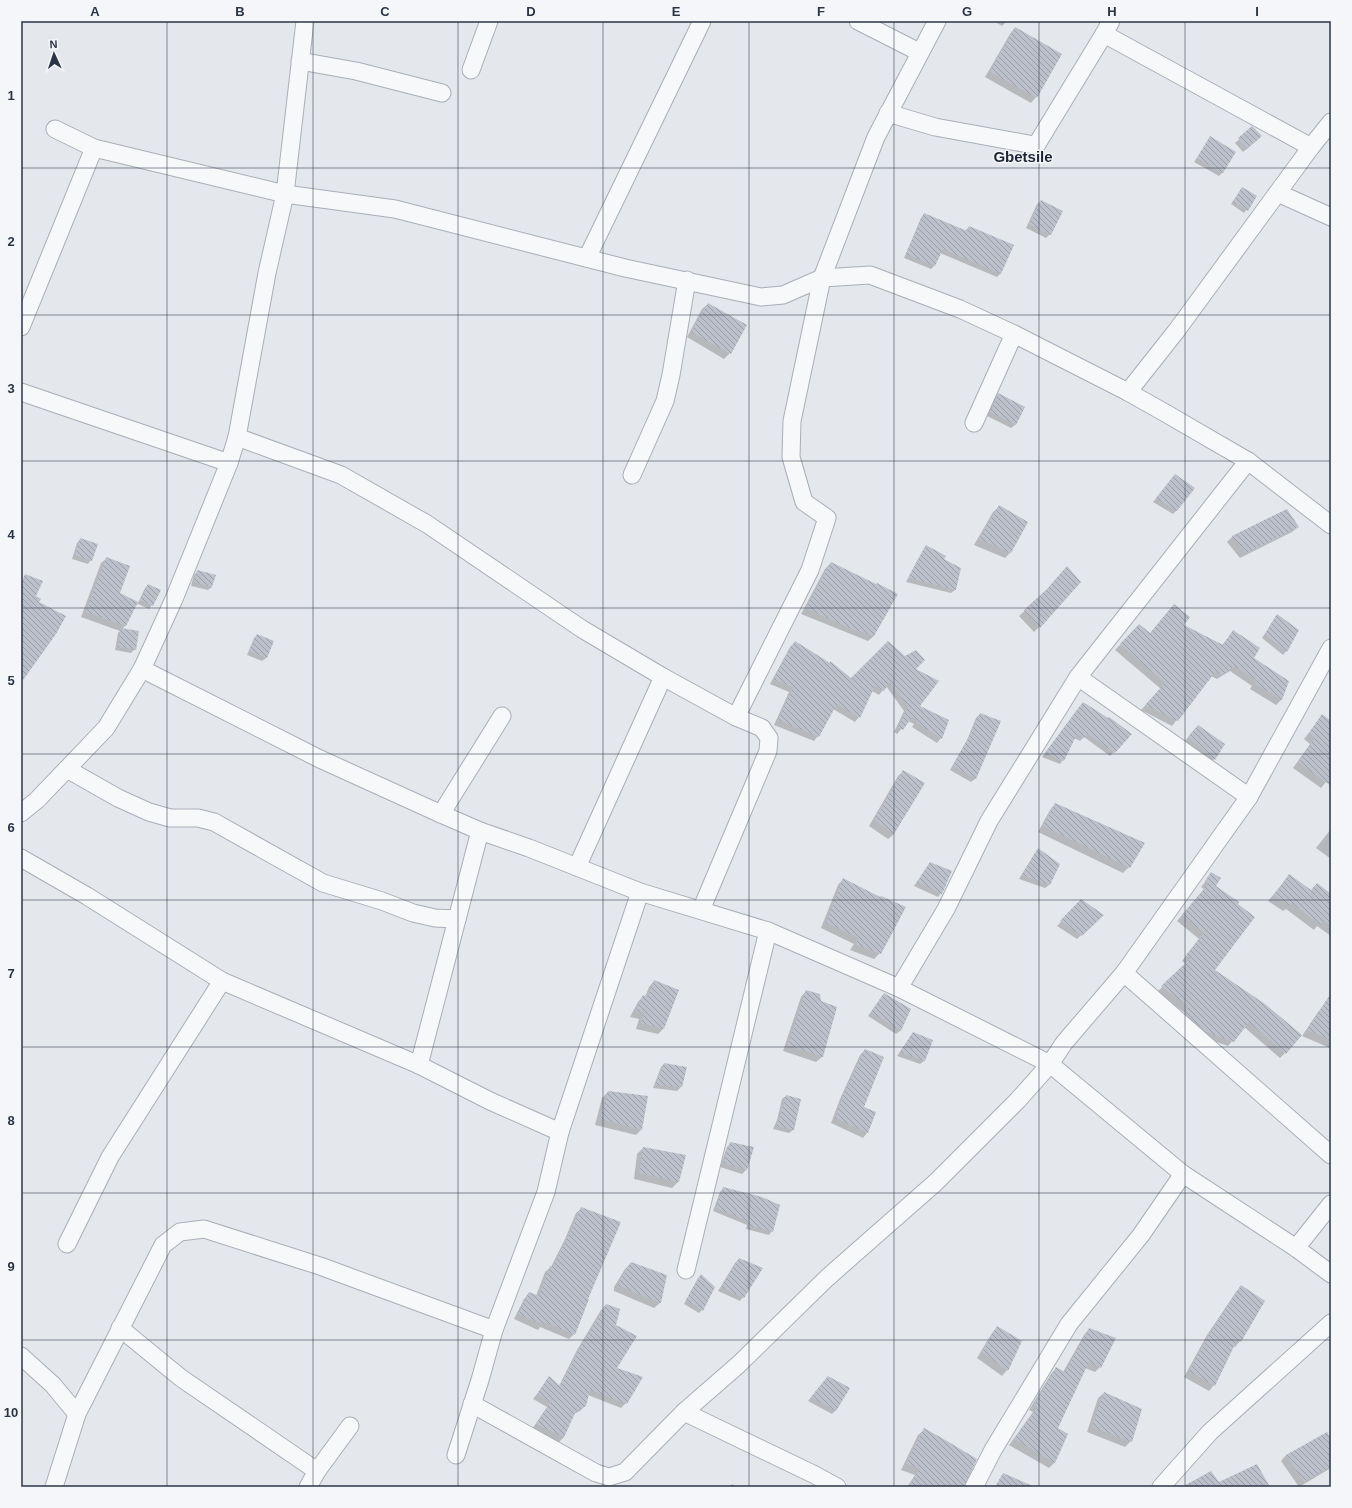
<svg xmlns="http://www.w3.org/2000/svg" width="1352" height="1508" font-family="Arial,sans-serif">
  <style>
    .shadow { fill: #0003 }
    .building { fill: url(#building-back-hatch) }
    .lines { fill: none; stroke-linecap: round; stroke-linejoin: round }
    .minor-casing { stroke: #a9aeb7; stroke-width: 19 }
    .minor { stroke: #f7f8fa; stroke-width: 17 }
    .grid { fill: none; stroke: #2b3445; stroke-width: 1; stroke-opacity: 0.55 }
    .labels { text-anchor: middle; stroke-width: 3; stroke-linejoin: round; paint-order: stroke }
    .district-label { font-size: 15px; font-weight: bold; fill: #1d2536; stroke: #f4f6f9 }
    .neatline { fill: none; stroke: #2b3445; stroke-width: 1.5 }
    .grid-label { font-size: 13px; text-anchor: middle; font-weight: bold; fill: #2b3445 }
  </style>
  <defs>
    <pattern id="building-back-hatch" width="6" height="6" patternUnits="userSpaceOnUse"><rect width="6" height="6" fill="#bbc0ca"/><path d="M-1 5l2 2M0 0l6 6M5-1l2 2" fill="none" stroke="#989da6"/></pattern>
  </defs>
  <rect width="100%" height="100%" fill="#e4e7ec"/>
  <g class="shadow">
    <path d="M994,21H1007L1002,26Z"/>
    <path d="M1015,28L1036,97L1031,103L985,77L1010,34Z"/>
    <path d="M1252,128L1257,140L1243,152L1235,143Z"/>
    <path d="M1210,138L1223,172L1219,176L1194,162Z"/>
    <path d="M1242,188L1256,196L1244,213L1231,204Z"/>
    <path d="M1041,201L1050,234L1046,238L1026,228L1037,204Z"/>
    <path d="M924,214L965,231L969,227L1001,273L997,277L940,253L934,266L931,269L904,258L921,218Z"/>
    <path d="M708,304L730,353L724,359L687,337L702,309Z"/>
    <path d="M999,394L1024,407L1015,425L1011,428L987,416L995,398Z"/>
    <path d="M1172,479L1177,510L1173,514L1153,502Z"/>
    <path d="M999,507L1010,553L1005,558L974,545L993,512Z"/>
    <path d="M1287,510L1298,527L1292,532L1240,558L1227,542L1232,537Z"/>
    <path d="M81,539L91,560L88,564L72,559L77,543Z"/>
    <path d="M927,547L943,559L955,590L951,593L906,582L923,550Z"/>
    <path d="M107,558L118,593L138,603L145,588L148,585L152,605L149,609L136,603L125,626L122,629L135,649L131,653L115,650L118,633L120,631L81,617L101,563Z"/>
    <path d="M831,563L874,636L868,641L801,614L825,569Z"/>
    <path d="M198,571L212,587L208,590L191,586L194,575Z"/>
    <path d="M1044,593L1039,627L1034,632L1019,616Z"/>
    <path d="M1277,615L1298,630L1286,651L1283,655L1262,638Z"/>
    <path d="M1139,625L1150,634L1183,625L1222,645L1233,632L1253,658L1288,681L1281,700L1276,705L1250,689L1252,686L1230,671L1217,679L1211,676L1172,726L1141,710L1161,689L1115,650Z"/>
    <path d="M257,635L273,642L266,658L262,661L247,655L254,638Z"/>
    <path d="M795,642L851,680L915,669L919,707L941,738L937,743L912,727L914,724L908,721L897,734L894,732L904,711L886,686L879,695L872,691L859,717L855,722L833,709L818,736L814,741L774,725L789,692L770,684L790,647Z"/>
    <path d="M1080,706L1114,752L1110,756L1084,737L1080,741L1074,738L1063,760L1060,764L1042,757Z"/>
    <path d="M980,714L1000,722L975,779L971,782L950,770L967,740L976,718Z"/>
    <path d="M1322,716L1331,722V776L1321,788L1293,768L1310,744L1304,739Z"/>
    <path d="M1194,730L1224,745L1211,763L1185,741Z"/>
    <path d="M904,771L894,834L888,839L869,826L898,776Z"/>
    <path d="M1055,804L1129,867L1123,873L1038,832L1050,810Z"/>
    <path d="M1331,829V859L1316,848Z"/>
    <path d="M1035,853L1059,864L1049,885L1045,888L1019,879Z"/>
    <path d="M930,863L941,893L938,897L914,886Z"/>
    <path d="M1212,873L1214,887L1236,904L1214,970L1285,1053L1280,1058L1244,1027L1228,1046L1202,1037L1180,1019L1185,1013L1157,992L1186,964L1182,961L1199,939L1177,921L1204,889L1201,887Z"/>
    <path d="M1290,875L1310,891L1331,896V936L1317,926L1314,930L1286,909L1283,911L1268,901Z"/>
    <path d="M843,879L880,953L874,959L850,950L854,944L821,928L838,885Z"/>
    <path d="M1081,901L1102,915L1077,939L1057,926Z"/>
    <path d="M654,981L663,1029L658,1034L636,1029L639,1019L630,1017L638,1002L643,996L645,997L649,987Z"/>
    <path d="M806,991L822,1057L816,1062L783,1051L801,997Z"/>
    <path d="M881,998L910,1009L900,1031L896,1034L868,1016Z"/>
    <path d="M1323,1006L1331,1013V1046L1330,1048L1302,1036L1318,1012Z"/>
    <path d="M913,1033L932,1041L924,1061L920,1064L897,1056Z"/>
    <path d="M865,1050L863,1107L875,1113L867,1133L863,1138L831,1123L840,1099L860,1055Z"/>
    <path d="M664,1064L686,1068L681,1087L677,1091L653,1088L661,1067Z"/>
    <path d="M608,1092L641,1130L636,1135L595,1125L602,1098Z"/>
    <path d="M786,1096L793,1130L789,1133L773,1129L777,1120L782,1099Z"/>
    <path d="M731,1143L753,1148L746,1170L742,1174L720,1167L727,1147Z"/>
    <path d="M643,1148L685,1156L678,1182L672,1188L634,1179L637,1154Z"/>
    <path d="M724,1188L772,1231L769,1235L746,1229L747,1225L713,1211L720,1192Z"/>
    <path d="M582,1208L595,1278L574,1334L569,1339L540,1327L538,1330L514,1319L524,1299L529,1293L536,1296L545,1272L551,1267L565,1239L576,1213Z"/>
    <path d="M739,1259L743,1297L740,1301L718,1291L735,1263Z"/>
    <path d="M631,1263L665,1276L660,1303L654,1308L614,1291V1287L625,1269Z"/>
    <path d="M701,1275L702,1310L699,1313L684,1304L698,1278Z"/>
    <path d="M1242,1286L1240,1341L1235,1347L1233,1346L1214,1385L1209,1391L1184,1377L1207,1335L1236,1292Z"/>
    <path d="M606,1305L615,1325V1368L626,1403L621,1408L588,1395L585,1406L580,1411L574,1414L564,1437L559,1442L532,1429L547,1407L533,1399L550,1377L559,1386L577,1350L601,1310Z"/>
    <path d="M997,1328L1007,1370L1002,1376L977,1358L992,1333Z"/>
    <path d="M1089,1329L1100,1367L1095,1372L1085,1368L1057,1429L1067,1434L1054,1463L1049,1468L1009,1445L1033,1412L1029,1410L1051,1374L1056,1368L1063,1372L1084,1335Z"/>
    <path d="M824,1381L836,1410L832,1414L808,1401Z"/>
    <path d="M1104,1393L1131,1441L1125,1447L1087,1432L1098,1398Z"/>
    <path d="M924,1430L963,1487H907L915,1475L901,1470L918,1435Z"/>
    <path d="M1331,1441V1468L1299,1487L1281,1461L1286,1455Z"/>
    <path d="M732,1484L737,1487H729Z"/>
  </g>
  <g class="building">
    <path d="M1015,27L1062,54L1037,98L990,72Z"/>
    <path d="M1252,126L1262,136L1247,149L1238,138Z"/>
    <path d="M1210,136L1236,152L1223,173L1197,158Z"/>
    <path d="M1242,187L1257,196L1248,211L1233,202Z"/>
    <path d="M1041,200L1063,211L1051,235L1029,224Z"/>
    <path d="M924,213L967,231L969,226L1014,245L1001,274L943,249L935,266L906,254Z"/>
    <path d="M708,303L747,325L731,354L691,332Z"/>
    <path d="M998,393L1025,407L1016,425L990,412Z"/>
    <path d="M1175,474L1195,488L1177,511L1156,498Z"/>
    <path d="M999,505L1028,522L1011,553L979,539Z"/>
    <path d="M1287,509L1299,527L1246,553L1232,536Z"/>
    <path d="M80,538L98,544L92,561L75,555Z"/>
    <path d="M926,545L946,556L944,559L961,568L956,590L908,578Z"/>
    <path d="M106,557L130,566L120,593L138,602L126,626L86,612Z"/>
    <path d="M831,562L876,584L877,583L898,594L874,636L847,627L806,608Z"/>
    <path d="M1067,566L1081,582L1040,628L1024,610L1047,589Z"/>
    <path d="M197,570L216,575L212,587L194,582Z"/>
    <path d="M25,574L43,581L36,596L41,599L39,602L66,616L56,634L21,683V584Z"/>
    <path d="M148,584L161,590L153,606L140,600Z"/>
    <path d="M1174,604L1190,617L1184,625L1223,645L1233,630L1260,648L1254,658L1289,681L1282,700L1254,683L1257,680L1235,666L1222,675L1216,671L1178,721L1145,705L1165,683L1120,644L1139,624L1150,633Z"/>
    <path d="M1277,614L1299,630L1287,652L1265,634Z"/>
    <path d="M121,628L139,631L136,650L118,647Z"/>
    <path d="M257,634L274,641L267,658L249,651Z"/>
    <path d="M795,641L830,663V661L851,678L888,641L905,656L916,650L925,660L916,669L939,681L920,706L949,720L942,739L916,722L917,719L912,717L903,730L898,727L908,706L890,682L884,691L875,686L860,718L837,704L819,737L778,720L793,687L773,679Z"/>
    <path d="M1083,702L1108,718L1109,717L1132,734L1115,753L1088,734L1084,738L1077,734L1064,761L1045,753Z"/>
    <path d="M980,713L1001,721L976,779L953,766L970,735Z"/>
    <path d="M1322,714L1331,721V786L1298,762L1315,738L1309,733Z"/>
    <path d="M1198,725L1225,744L1215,760L1188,737Z"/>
    <path d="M903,770L925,783L894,834L874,820Z"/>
    <path d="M1055,803L1145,843L1130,868L1043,826Z"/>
    <path d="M1038,848L1060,864L1050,885L1022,875Z"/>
    <path d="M930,862L952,871L942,894L917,882Z"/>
    <path d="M1211,872L1221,878L1216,886L1239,902L1238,904L1255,917L1215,970L1265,1004L1302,1035L1286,1054L1249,1022L1234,1042L1207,1032L1185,1013L1189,1007L1161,986L1191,958L1186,955L1204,933L1182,915L1209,883L1205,881Z"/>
    <path d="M1289,874L1311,890L1317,883L1331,894V926L1324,921L1320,925L1292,903L1290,906L1274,895Z"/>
    <path d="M843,878L880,897L881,896L906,907L881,954L855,944L859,938L826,923Z"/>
    <path d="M1081,899L1104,915L1082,936L1060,921Z"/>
    <path d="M654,980L679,990L664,1029L641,1023L644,1013L635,1012L643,995L648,997Z"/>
    <path d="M806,990L820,994L821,1001L837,1007L823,1057L788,1045Z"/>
    <path d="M884,993L911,1009L901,1031L871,1012Z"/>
    <path d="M1331,993V1040L1307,1030Z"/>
    <path d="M913,1032L933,1040L925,1061L900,1052Z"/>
    <path d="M865,1049L884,1057L864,1107L876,1112L868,1133L835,1118L844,1093Z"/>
    <path d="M664,1063L687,1067L682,1087L655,1085Z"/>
    <path d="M608,1091L648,1096L642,1130L600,1119Z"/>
    <path d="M786,1095L801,1099L794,1130L776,1126L781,1115Z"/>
    <path d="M730,1142L754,1147L747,1170L723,1163Z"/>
    <path d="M643,1147L686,1155L679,1182L639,1173Z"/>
    <path d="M723,1187L762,1197L780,1205L773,1232L749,1226L750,1222L716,1208Z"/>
    <path d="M581,1207L621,1222L588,1299H589L575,1335L545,1322L544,1325L518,1314L529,1292L539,1296L550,1266H553L570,1233Z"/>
    <path d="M739,1258L763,1268L744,1298L721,1287Z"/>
    <path d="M631,1262L667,1275L661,1303L617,1285Z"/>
    <path d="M701,1274L715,1287L703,1311L686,1300Z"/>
    <path d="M1241,1285L1265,1301L1241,1342L1237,1340L1215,1386L1189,1371L1216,1323Z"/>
    <path d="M606,1304L620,1309L616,1325L637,1336L617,1368L643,1377L627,1404L590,1390L586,1406L576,1411L564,1437L536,1424L551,1402L537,1394L549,1376L560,1386L582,1344Z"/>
    <path d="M997,1326L1022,1341L1008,1371L982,1352Z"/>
    <path d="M1089,1328L1116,1338L1101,1368L1089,1362L1058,1428L1068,1434L1055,1463L1014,1439L1038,1407L1034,1405L1056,1367L1065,1372Z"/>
    <path d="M828,1376L850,1388L836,1411L811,1397Z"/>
    <path d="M1104,1392L1142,1409L1132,1442L1092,1427Z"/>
    <path d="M924,1428L947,1441L977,1459L964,1487H908L920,1469L906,1464Z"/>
    <path d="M1327,1432L1331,1439V1466L1304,1482L1286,1455Z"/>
    <path d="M1257,1464L1270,1487H1182L1211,1471L1219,1482Z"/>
    <path d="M1003,1473L1035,1487H995Z"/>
  </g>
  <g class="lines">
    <g class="minor-casing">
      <g id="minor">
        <path d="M858,21L919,52"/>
        <path d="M1111,21L1104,34L1311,147"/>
        <path d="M300,61L356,71L442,93"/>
        <path d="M471,70L489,21"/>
        <path d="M888,113L935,127L1034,145L1037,144L1104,34"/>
        <path d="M55,129L94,148L285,194L395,209L625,268L761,297L783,295L822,278L870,275L960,309L1014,334L1128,392L1167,414L1248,461L1331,525"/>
        <path d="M1278,193L1331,217"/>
        <path d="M587,258L702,21"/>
        <path d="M21,327L94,148"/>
        <path d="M21,392L229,463"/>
        <path d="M1128,392L1177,330L1311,147L1331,122"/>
        <path d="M974,423L1014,334"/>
        <path d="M237,437L341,475L427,524L582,629L663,677L736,717L762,728L769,738L768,751L701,910"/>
        <path d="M632,475L665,401L671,375L687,280"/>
        <path d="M142,669L320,759L441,814L480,831L529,848L640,892L768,931L899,988L1050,1064L1183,1174L1296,1248L1331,1274"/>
        <path d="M1078,677L1249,797"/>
        <path d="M736,717L810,570L827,518L804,502L791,457L792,421L822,278L876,137L937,21"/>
        <path d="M67,769L118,798L149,812L170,818H198L214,822L323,883L382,901L413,913L435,918L457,919"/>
        <path d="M21,813L37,800L106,728L142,669L174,599L229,463L237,437L267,273L285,194L305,21"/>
        <path d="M441,814L502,716"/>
        <path d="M21,858L87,896L222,981L419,1065L490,1101L560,1132"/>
        <path d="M577,867L663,677"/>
        <path d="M1124,973L1331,1155"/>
        <path d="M899,988L946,909L989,821L1078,677L1248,461"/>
        <path d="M419,1065L480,831"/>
        <path d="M67,1244L110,1157L222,981"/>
        <path d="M1296,1248L1331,1204"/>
        <path d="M686,1270L768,931"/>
        <path d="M120,1328L181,1378L317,1471"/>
        <path d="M21,1356L53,1385L77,1414"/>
        <path d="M472,1404L596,1473L609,1477L625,1472L684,1412L738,1365L827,1278L935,1183L1018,1100L1050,1064L1064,1043L1124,973L1249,797L1331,648"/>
        <path d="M684,1412L813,1474L837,1487"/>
        <path d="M456,1455L480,1380L494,1330L546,1192L560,1132L640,892"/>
        <path d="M54,1487L77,1414L163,1245L180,1232L204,1229L320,1266L494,1330"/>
        <path d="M308,1487L317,1471L350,1426"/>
        <path d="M974,1487L993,1450L1069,1324L1141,1235L1183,1174"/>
        <path d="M1161,1487L1210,1432L1331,1323"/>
      </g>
    </g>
    <use href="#minor" class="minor"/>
  </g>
  <path class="grid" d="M167,21V1487M313,21V1487M458,21V1487M603,21V1487M749,21V1487M894,21V1487M1039,21V1487M1185,21V1487M21,168H1331M21,315H1331M21,461H1331M21,608H1331M21,754H1331M21,900H1331M21,1047H1331M21,1193H1331M21,1340H1331"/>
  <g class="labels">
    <g class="district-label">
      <text x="1023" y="162">Gbetsile</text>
    </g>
  </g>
  <rect width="1352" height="1508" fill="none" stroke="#f4f6f9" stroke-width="44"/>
  <g transform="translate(54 54) rotate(357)" stroke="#f4f6f9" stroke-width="3" paint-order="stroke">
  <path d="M0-3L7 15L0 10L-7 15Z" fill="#2b3445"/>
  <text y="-6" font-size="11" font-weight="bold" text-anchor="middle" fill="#2b3445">N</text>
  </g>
  <rect x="22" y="22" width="1308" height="1464" class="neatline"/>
  <g class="grid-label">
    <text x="95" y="16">A</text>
    <text x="240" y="16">B</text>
    <text x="385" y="16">C</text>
    <text x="531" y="16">D</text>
    <text x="676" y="16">E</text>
    <text x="821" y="16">F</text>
    <text x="967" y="16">G</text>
    <text x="1112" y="16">H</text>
    <text x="1257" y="16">I</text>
    <text x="11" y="100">1</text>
    <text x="11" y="246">2</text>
    <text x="11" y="393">3</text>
    <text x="11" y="539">4</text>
    <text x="11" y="685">5</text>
    <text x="11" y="832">6</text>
    <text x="11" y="978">7</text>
    <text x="11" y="1125">8</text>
    <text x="11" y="1271">9</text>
    <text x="11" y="1417">10</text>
  </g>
</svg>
